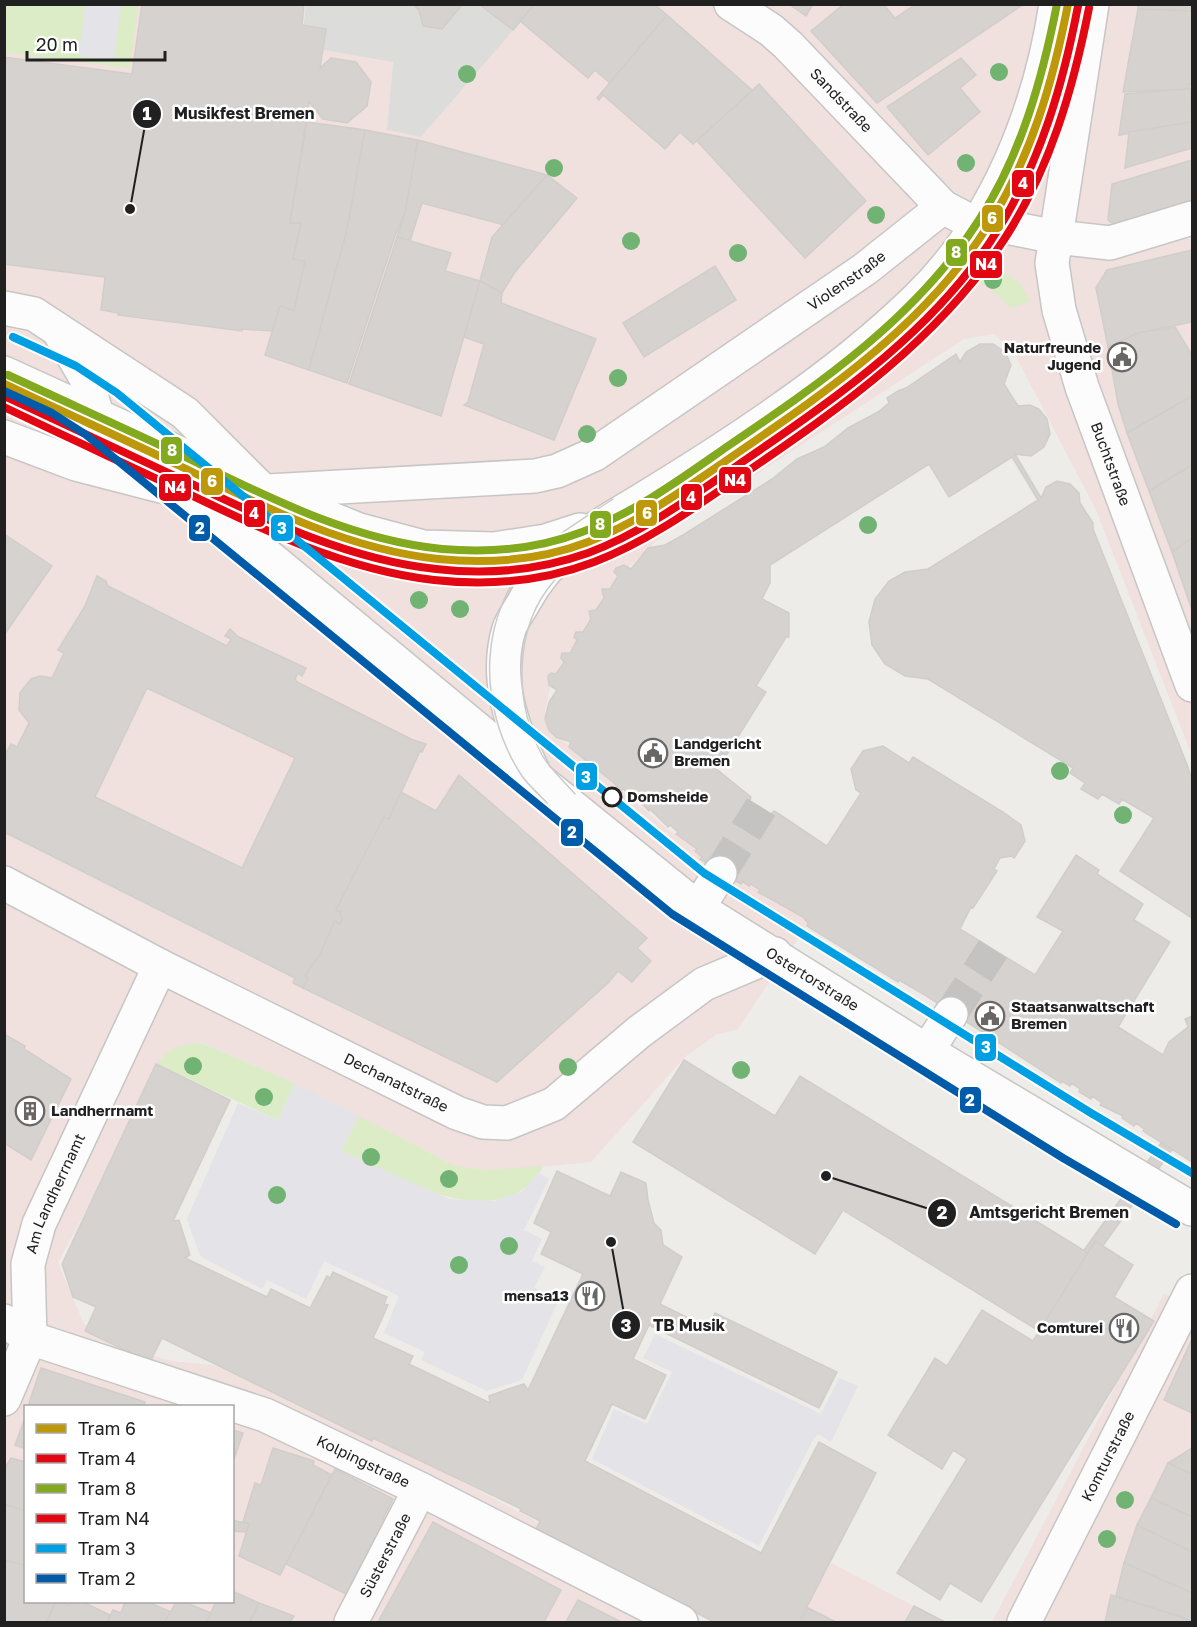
<svg xmlns="http://www.w3.org/2000/svg" width="1197" height="1627" font-family="'Golos Text',sans-serif">
  <style>
    .commercial { fill: #f0e0de; fill-rule: evenodd }
    .religious { fill: #dcdcda }
    .grass { fill: #dbecc7 }
    .plaza { fill: #e3e3e8 }
    .building { fill: #d5d2d0; stroke: #d1ceca; stroke-width: 1.5; fill-rule: evenodd }
    .lines { fill: none; stroke-linecap: round; stroke-linejoin: round }
    .minor-tunnel { stroke: #c5c3c1; stroke-width: 33; stroke-dasharray: 33 16; stroke-linecap: butt }
    .minor-casing { stroke: #c7c6c5; stroke-width: 36 }
    .minor { stroke: #fcfcfc; stroke-width: 33 }
    .tram { stroke: #cbcbca; stroke-width: 1.5 }
    .tram-1-casing { stroke: #fff; stroke-width: 12 }
    .tram-2-casing { stroke: #fff; stroke-width: 12 }
    .tram-3-casing { stroke: #fff; stroke-width: 12 }
    .tram-4-casing { stroke: #fff; stroke-width: 12 }
    .tram-5-casing { stroke: #fff; stroke-width: 12 }
    .tram-6-casing { stroke: #fff; stroke-width: 12 }
    .tram-1 { stroke: #bc980a; stroke-width: 8 }
    .tram-2 { stroke: #e30613; stroke-width: 8 }
    .tram-3 { stroke: #83a91f; stroke-width: 8 }
    .tram-4 { stroke: #e30613; stroke-width: 8 }
    .tram-5 { stroke: #009fe3; stroke-width: 8 }
    .tram-6 { stroke: #005ca9; stroke-width: 8 }
    .tree { fill: #70b373 }
    .stop-dot { fill: #fff; stroke: #202020; stroke-width: 3 }
    .labels { text-anchor: middle; stroke-width: 5; stroke-linejoin: round; paint-order: stroke }
    .street-label { font-size: 15px; fill: #202020; stroke: #fff }
    .poi-label { font-size: 15px; font-weight: bold; fill: #202020; stroke: #fff; text-anchor: end }
    .stop-label { font-size: 15px; font-weight: bold; fill: #202020; stroke: #fff; text-anchor: start }
    .leader { fill: none; stroke: #202020; stroke-width: 2 }
    .callout-dot { fill: #202020; stroke: #fff; stroke-width: 2 }
    .mark-label { font-size: 18px; text-anchor: middle; font-weight: bold; fill: #fff }
    .callout-label { font-size: 16px; text-anchor: middle; font-weight: bold; fill: #202020; stroke: #fff; stroke-width: 5; stroke-linejoin: round; paint-order: stroke }
    .line-badge { stroke: #fff; stroke-width: 2 }
    .badge-label { font-size: 16px; text-anchor: middle; font-weight: bold; fill: #fff }
  </style>
  <rect width="100%" height="100%" fill="#eeece9"/>
  <g class="commercial">
    <path d="M5,5H306L301,46L393,61L387,130L421,137L535,5H1192V756L1096,510L1012,349L994,334L964,339L662,536L619,576L552,678L545,712L554,733L667,829L809,922L738,1029L716,1035L686,1056L591,1162L516,1169L487,1170L455,1166L295,1083L200,1042L172,1048L58,1263L84,1324L148,1354L172,1361L213,1365L398,1448L538,1522L535,1530L701,1622H5ZM26,1406H232V1602H26Z"/>
    <path d="M1164,1294L1192,1307V1622H992Z"/>
    <path d="M831,1563L945,1622H799Z"/>
  </g>
  <path class="religious" d="M306,5H535L421,137L387,130L393,62L301,46Z"/>
  <g class="grass">
    <path d="M4,5H138L130,68L5,53Z"/>
    <path d="M988,262L1020,283L1030,301L1012,308L971,273L981,263Z"/>
    <path d="M199,1042L295,1083L278,1120L156,1064L172,1048Z"/>
    <path d="M359,1116L455,1166L487,1170L544,1166C538,1174 528,1187 519,1192C465,1221 391,1173 341,1151Z"/>
  </g>
  <g class="plaza">
    <path d="M85,5H121L114,60L79,56Z"/>
    <path d="M295,1083L359,1116L341,1151L449,1199L494,1201L521,1192L539,1173L549,1179L524,1230L542,1239L532,1261L545,1267L534,1288L559,1299L522,1380L487,1391L421,1360L425,1352L384,1333L399,1296L324,1261L306,1299L267,1280L262,1289L200,1256L187,1219L238,1103L278,1120Z"/>
    <path d="M655,1334L821,1414L839,1378L858,1386L831,1442L818,1434L813,1440L759,1546L592,1459L614,1409L647,1424L672,1372L643,1358Z"/>
  </g>
  <g class="building">
    <path d="M142,4H304L302,25L326,29L320,68L331,58L356,62L371,82L367,106L347,123L323,119L309,102L290,223H301L293,259L305,261L294,311L280,306L272,331L242,329V331L118,315L119,313L101,310L105,277L4,264V57L132,74Z"/>
    <path d="M413,4H463L442,29L423,26L419,10Z"/>
    <path d="M479,4H535L513,30Z"/>
    <path d="M535,4H654L667,15L610,83L595,70L588,78L520,21Z"/>
    <path d="M789,4H813L806,16Z"/>
    <path d="M844,4H883L895,18L916,4H1024L877,103L811,31Z"/>
    <path d="M1138,4H1192V11L1138,9Z"/>
    <path d="M1138,9L1192,11V84L1189,85L1190,89L1123,92Z"/>
    <path d="M667,15L753,91L693,144L680,132L665,149L603,95L599,100L597,98Z"/>
    <path d="M961,58L976,75L960,88L980,112L928,155L887,107Z"/>
    <path d="M759,84L866,201L805,258L697,141Z"/>
    <path d="M1190,89L1192,122L1119,135L1125,94Z"/>
    <path d="M307,122L365,130L347,230L309,370L265,355L280,306L294,311L305,261L293,259L301,223H290Z"/>
    <path d="M1192,122V148L1125,168L1129,132Z"/>
    <path d="M365,130L418,140L405,213L395,236L347,383L309,370L347,230Z"/>
    <path d="M418,140L547,175L504,225L422,203L410,241L397,237L405,213Z"/>
    <path d="M1192,160V207L1122,231L1108,220L1112,184Z"/>
    <path d="M547,175L577,198L515,272L502,293L480,281L492,237Z"/>
    <path d="M397,237L451,253L445,271L480,281L441,416L349,384Z"/>
    <path d="M1192,250V322L1138,333L1108,347L1096,288L1107,270Z"/>
    <path d="M715,266L736,300L644,357L623,323Z"/>
    <path d="M480,281L502,293L501,303L596,339L554,440L464,405L468,402L484,344L464,337Z"/>
    <path d="M1175,327L1192,355V396L1127,433L1118,404L1108,347L1138,333Z"/>
    <path d="M980,344H993L1005,352L1011,365L1004,384L1018,406L1030,405L1039,409L1047,419L1050,434L1044,447L1031,456L1015,454L1041,498L1046,487L1057,481L1070,484L1079,493L1080,503L1093,523V529L1188,767L1192,780V918L1120,871L1154,818L1122,799L1119,804L1102,794L1098,799L1081,789L1085,783L1070,773L1073,768L928,679L905,676L885,664L872,645L869,622L875,599L889,581L905,572L928,569L1038,500L1012,457L949,497L929,464L770,565V583L762,599L789,613V637H786L756,686L766,692L726,756L722,753L714,767L751,797L750,801L771,814L774,811L782,816L827,846L861,793L856,790L851,769L863,751L883,746L909,763L913,757L1003,812L1021,825L1025,841L1014,858L1012,856L1000,858L994,869L997,871L973,908L971,907L960,929L1035,975L1063,931L1037,917L1076,855L1099,870L1097,874L1143,904L1134,920L1170,942L1118,1027L1163,1055L1169,1042L1188,1027L1185,1019L1192,1016V1162L1143,1131L1144,1129L1136,1123L1134,1126L1122,1118L1123,1116L1100,1105L1102,1103L1092,1096L1091,1099L1079,1092L1080,1089L1071,1083L1070,1086L1062,1081L1061,1083L925,995L899,980L898,982L807,926L808,923L803,917L758,892L760,890L751,884L749,886L742,881L741,884L700,859L702,857L695,851L697,849L676,834L678,832L670,825L668,827L650,809L649,811L631,793L629,794L623,789L621,791L613,782L569,747L571,742L556,737L549,730L545,719L549,702L557,690L549,685L548,676L551,673L556,674L564,662L561,658L562,653H570L577,640L574,637L576,632H583L591,619L589,611L596,610L604,598L602,589H610L618,576L614,572L616,568L624,565L631,569L648,548L665,545L683,535L772,479L797,459L824,447L848,428L878,412L889,403L887,398L898,391L906,388L956,354L960,362L966,352Z"/>
    <path d="M1192,396V465L1149,491L1127,433Z"/>
    <path d="M1192,465V538L1172,552L1149,491Z"/>
    <path d="M4,534L52,566L4,635Z"/>
    <path d="M1192,538V610L1172,552Z"/>
    <path d="M97,576L106,581L108,586L227,646L231,639L225,636L230,629L237,636L306,668L302,676L298,673L295,679L297,682L413,740L426,744L422,752L420,751L389,819L384,817L336,910L341,912L340,916L343,918L340,924L335,921L320,954L305,976L308,978L303,988L293,983L295,978L4,832V762L8,756L5,754L11,744L17,747L29,723L19,710L20,693L31,679L40,676L52,678L64,653L58,650L85,606ZM147,688L295,758L242,868L95,797Z"/>
    <path d="M459,775L647,938L637,948L651,961L632,982L618,971L608,983L497,1082L303,988L308,978L305,976L320,954L335,921L340,924L343,918L340,916L341,912L336,910L384,817L389,819L401,792L436,811Z"/>
    <path d="M4,1034L25,1046L24,1049L71,1079L31,1160L4,1143Z"/>
    <path d="M684,1060L775,1116L800,1076L1088,1253L1039,1331L843,1210L815,1254L633,1142Z"/>
    <path d="M156,1064L230,1100L173,1221L179,1220L190,1255L185,1258L267,1297L271,1289L310,1308L327,1276L330,1278L333,1272L382,1295L387,1297L384,1304L388,1305L373,1338L413,1356L409,1364L490,1403L489,1396L508,1389L524,1384L528,1390L583,1274L541,1254L551,1232L534,1223L557,1171L610,1196L621,1172L646,1183L648,1200L654,1223L661,1230L663,1245L682,1257L660,1304L708,1328L715,1313L837,1372L819,1408L649,1325L633,1359L666,1375L645,1419L612,1404L585,1461L761,1553L819,1442L876,1473L799,1622H714L536,1529L540,1521L520,1511L521,1509L373,1438L372,1441L162,1338L150,1362L85,1331L96,1307L73,1297L62,1264Z"/>
    <path d="M1161,1143L1172,1150L1102,1247L1095,1241L1088,1253L1084,1250Z"/>
    <path d="M1095,1241L1133,1265L1114,1297L1154,1321L981,1602L950,1583L940,1600L897,1573L967,1459L953,1450L942,1469L888,1435L935,1358L947,1366L982,1310L1033,1341Z"/>
    <path d="M1192,1339V1413L1164,1400Z"/>
    <path d="M41,1368L145,1402L143,1406H28Z"/>
    <path d="M26,1415V1449L15,1445Z"/>
    <path d="M232,1430L243,1433L232,1465Z"/>
    <path d="M273,1448L314,1461L313,1465L332,1475L280,1575L239,1556L249,1524L243,1522L255,1483L261,1485Z"/>
    <path d="M1192,1448V1474L1168,1463Z"/>
    <path d="M11,1458L26,1462V1511L4,1504V1469Z"/>
    <path d="M1168,1463L1192,1474V1517L1151,1498Z"/>
    <path d="M335,1469L393,1499L383,1519L388,1522L350,1596L286,1564Z"/>
    <path d="M1151,1498L1192,1517V1552L1137,1525Z"/>
    <path d="M4,1504L26,1511V1566L4,1560Z"/>
    <path d="M232,1520L249,1524L246,1532L232,1531Z"/>
    <path d="M433,1522L561,1590L544,1622H378Z"/>
    <path d="M1137,1525L1192,1552V1593L1124,1563Z"/>
    <path d="M4,1560L26,1566V1602H55L47,1622H4Z"/>
    <path d="M1124,1563L1192,1593L1190,1620L1116,1596Z"/>
    <path d="M232,1591L259,1603L250,1622H206L216,1602H232Z"/>
    <path d="M1111,1595L1190,1620L1189,1622H1105Z"/>
    <path d="M578,1600L621,1622H566Z"/>
    <path d="M56,1602L69,1605L70,1602H83L110,1615L107,1622H47Z"/>
    <path d="M125,1602H148L171,1612L165,1622H107L113,1610L121,1613Z"/>
    <path d="M176,1602H184L211,1613L206,1622H165Z"/>
    <path d="M259,1603L294,1616L290,1622H250Z"/>
    <path d="M914,1606L945,1622H905Z"/>
    <path d="M808,1608L836,1622H801Z"/>
  </g>
  <g class="lines">
    <g class="minor-tunnel">
      <path d="M720,873L761,807"/>
      <path d="M951,1014L993,949"/>
    </g>
    <g class="minor-casing">
      <g id="minor">
        <path id="s1" d="M731,4L771,30L788,45L943,207L966,219L1056,237L1110,243L1192,218"/>
        <path id="s2" d="M1092,4L1052,263L1059,310L1082,387L1192,685"/>
        <path d="M4,308L34,314L185,413L263,491L359,530L423,547L494,549L546,541L580,530"/>
        <path d="M61,335L86,378L97,415"/>
        <path d="M4,373L242,482"/>
        <path id="s3" d="M97,415L539,780L698,908L927,1051L1192,1209"/>
        <path id="s4" d="M4,437L76,464L196,495L535,476L557,471L595,454L865,269L943,207"/>
        <path d="M533,771C512,728 494,678 509,629C512,620 519,611 524,602C552,550 591,531 640,501C686,473 732,444 776,413C825,379 875,340 918,298C996,222 1040,110 1056,4"/>
        <path id="s5" d="M4,883L160,966L457,1113L483,1122L507,1123L554,1104L639,1032L704,984L775,954"/>
        <path d="M698,908L720,873"/>
        <path d="M927,1051L951,1014"/>
        <path id="s6" d="M4,1321L30,1338L265,1415L420,1489L681,1622"/>
        <path id="s7" d="M4,1399L30,1338L28,1264L39,1224L160,966"/>
        <path id="s8" d="M351,1622L420,1489"/>
        <path id="s9" d="M1024,1622L1192,1291"/>
      </g>
    </g>
    <use href="#minor" class="minor"/>
    <g class="tram">
      <path d="M575,794C564,781 550,769 542,755C514,702 513,628 554,581C575,556 602,540 631,523"/>
      <path d="M547,803C539,794 529,786 522,776C476,706 476,608 541,549C563,530 589,515 613,499"/>
    </g>
    <g class="tram-1-casing">
      <path id="tram-1" d="M5,384C63,412 122,438 180,466C262,506 346,549 438,559C488,564 541,560 588,542C639,522 685,489 730,458C826,392 927,324 989,224C1031,157 1053,82 1068,4"/>
    </g>
    <g class="tram-2-casing">
      <path id="tram-2" d="M4,396C61,423 118,449 175,476C259,516 343,559 436,569C487,575 540,570 588,553C642,533 690,498 738,465C834,399 937,330 999,228C1041,160 1063,84 1078,6"/>
    </g>
    <g class="tram-3-casing">
      <path id="tram-3" d="M8,375C66,402 124,428 181,455C264,495 349,540 442,549C489,553 538,549 582,532C635,513 682,478 728,446C821,383 917,317 979,220C1021,155 1042,80 1057,4"/>
    </g>
    <g class="tram-4-casing">
      <path id="tram-4" d="M4,407C60,434 115,459 170,485C255,526 340,569 434,580C488,586 544,581 594,562C649,541 697,506 745,473C842,407 940,338 1005,238C1050,169 1073,89 1089,8"/>
    </g>
    <g class="tram-5-casing">
      <path id="tram-5" d="M13,337L76,366L117,393L704,873L1091,1113L1192,1173"/>
    </g>
    <g class="tram-6-casing">
      <path id="tram-6" d="M4,391L52,413L85,434L672,914L1063,1158L1176,1224"/>
    </g>
    <use href="#tram-1" class="tram-1"/>
    <use href="#tram-2" class="tram-2"/>
    <use href="#tram-3" class="tram-3"/>
    <use href="#tram-4" class="tram-4"/>
    <use href="#tram-5" class="tram-5"/>
    <use href="#tram-6" class="tram-6"/>
  </g>
  <g class="tree">
    <circle cx="999" cy="72" r="9"/>
    <circle cx="467" cy="74" r="9"/>
    <circle cx="966" cy="163" r="9"/>
    <circle cx="554" cy="168" r="9"/>
    <circle cx="876" cy="215" r="9"/>
    <circle cx="631" cy="241" r="9"/>
    <circle cx="738" cy="253" r="9"/>
    <circle cx="993" cy="280" r="9"/>
    <circle cx="618" cy="378" r="9"/>
    <circle cx="587" cy="434" r="9"/>
    <circle cx="868" cy="525" r="9"/>
    <circle cx="419" cy="600" r="9"/>
    <circle cx="460" cy="609" r="9"/>
    <circle cx="1060" cy="771" r="9"/>
    <circle cx="1123" cy="815" r="9"/>
    <circle cx="193" cy="1066" r="9"/>
    <circle cx="568" cy="1067" r="9"/>
    <circle cx="741" cy="1070" r="9"/>
    <circle cx="264" cy="1097" r="9"/>
    <circle cx="371" cy="1157" r="9"/>
    <circle cx="449" cy="1179" r="9"/>
    <circle cx="277" cy="1195" r="9"/>
    <circle cx="509" cy="1246" r="9"/>
    <circle cx="459" cy="1265" r="9"/>
    <circle cx="1125" cy="1500" r="9"/>
    <circle cx="1107" cy="1539" r="9"/>
  </g>
  <defs>
    <g id="civic-ring" transform="scale(1.5)"><circle r="9.5" fill="#fff" stroke="#686766" stroke-width="1.5"/><path d="M-.6-6.5H3V-4.5H.6V-3L4-1V1h2V6H-6V1h2V-1L-.6-3ZM-1.2 2.5V6h2.4V2.5Z" fill="#686766"/></g>
    <g id="building-ring" transform="scale(1.5)"><circle r="9.5" fill="#fff" stroke="#686766" stroke-width="1.5"/><path d="M-4-6H4V6H1V3H-1V6H-4ZM-2.5-4.3h1.7v1.8h-1.7ZM.8-4.3h1.7v1.8H.8ZM-2.5-1h1.7V.8h-1.7ZM.8-1h1.7V.8H.8Z" fill="#686766"/></g>
    <g id="restaurant-ring" transform="scale(1.5)"><circle r="9.5" fill="#fff" stroke="#686766" stroke-width="1.5"/><path d="M-5-6h1v4h1v-4h1v4h1v-4h1v5L-1.5 .5V6h-2V.5L-5-1ZM5-6V6H3V1.5H1.5Q1.5-4 5-6Z" fill="#686766"/></g>
  </defs>
  <g fill-rule="evenodd">
    <use href="#civic-ring" x="1122" y="357"/>
    <use href="#civic-ring" x="653" y="753"/>
    <use href="#civic-ring" x="990" y="1016"/>
    <use href="#building-ring" x="30" y="1111"/>
    <use href="#restaurant-ring" x="590" y="1296"/>
    <use href="#restaurant-ring" x="1124" y="1328"/>
  </g>
  <circle class="stop-dot" cx="612" cy="797" r="9"/>
  <g class="labels">
    <g class="street-label">
      <text dy="5" stroke="none"><textPath href="#s1" startOffset="147">Sandstraße</textPath></text>
      <text dy="5" stroke="none"><textPath href="#s4" startOffset="910">Violenstraße</textPath></text>
      <text dy="5" stroke="none"><textPath href="#s2" startOffset="472">Buchtstraße</textPath></text>
      <text dy="5" stroke="none"><textPath href="#s3" startOffset="912">Ostertorstraße</textPath></text>
      <text dy="5" stroke="none"><textPath href="#s5" startOffset="440">Dechanatstraße</textPath></text>
      <text dy="5" stroke="none"><textPath href="#s7" startOffset="216">Am Landherrnamt</textPath></text>
      <text dy="5" stroke="none"><textPath href="#s9" startOffset="186">Komturstraße</textPath></text>
      <text dy="5" stroke="none"><textPath href="#s6" startOffset="387">Kolpingstraße</textPath></text>
      <text dy="5" stroke="none"><textPath href="#s8" startOffset="75">Süsterstraße</textPath></text>
    </g>
    <g class="poi-label">
      <text x="1101" y="353">Naturfreunde<tspan x="1101" dy="17">Jugend</tspan></text>
      <text x="674" y="749" text-anchor="start">Landgericht<tspan x="674" dy="17">Bremen</tspan></text>
      <text x="1011" y="1012" text-anchor="start">Staatsanwaltschaft<tspan x="1011" dy="17">Bremen</tspan></text>
      <text x="51" y="1116" text-anchor="start">Landherrnamt</text>
      <text x="569" y="1301">mensa13</text>
      <text x="1103" y="1333">Comturei</text>
    </g>
    <g class="stop-label">
      <text x="627" y="802">Domsheide</text>
    </g>
  </g>
  <path class="leader" d="M130 209L147 114M826 1176L942 1213M611 1242L626 1325"/>
  <g class="callout-dot">
    <circle cx="130" cy="209" r="6"/>
    <circle cx="826" cy="1176" r="6"/>
    <circle cx="611" cy="1242" r="6"/>
    <circle cx="147" cy="114" r="15"/>
    <circle cx="942" cy="1213" r="15"/>
    <circle cx="626" cy="1325" r="15"/>
  </g>
  <g class="mark-label">
    <text x="147" y="120">1</text>
    <text x="942" y="1219">2</text>
    <text x="626" y="1332">3</text>
  </g>
  <g class="callout-label">
    <text x="244" y="119">Musikfest Bremen</text>
    <text x="1049" y="1218">Amtsgericht Bremen</text>
    <text x="689" y="1331">TB Musik</text>
  </g>
  <g class="line-badge">
    <rect x="1011" y="169" width="24" height="29" rx="6" fill="#e30613"/>
    <rect x="981" y="204" width="23" height="29" rx="6" fill="#bc980a"/>
    <rect x="945" y="238" width="23" height="29" rx="6" fill="#83a91f"/>
    <rect x="969" y="250" width="34" height="29" rx="6" fill="#e30613"/>
    <rect x="160" y="436" width="23" height="29" rx="6" fill="#83a91f"/>
    <rect x="718" y="466" width="34" height="28" rx="6" fill="#e30613"/>
    <rect x="200" y="467" width="24" height="29" rx="6" fill="#bc980a"/>
    <rect x="158" y="473" width="34" height="29" rx="6" fill="#e30613"/>
    <rect x="680" y="483" width="23" height="28" rx="6" fill="#e30613"/>
    <rect x="635" y="499" width="23" height="28" rx="6" fill="#bc980a"/>
    <rect x="243" y="499" width="23" height="29" rx="6" fill="#e30613"/>
    <rect x="589" y="510" width="23" height="29" rx="6" fill="#83a91f"/>
    <rect x="270" y="514" width="24" height="28" rx="6" fill="#009fe3"/>
    <rect x="188" y="514" width="23" height="28" rx="6" fill="#005ca9"/>
    <rect x="575" y="762" width="23" height="29" rx="6" fill="#009fe3"/>
    <rect x="560" y="818" width="24" height="29" rx="6" fill="#005ca9"/>
    <rect x="974" y="1033" width="23" height="29" rx="6" fill="#009fe3"/>
    <rect x="959" y="1086" width="23" height="28" rx="6" fill="#005ca9"/>
  </g>
  <g class="badge-label">
    <text x="1023" y="189">4</text>
    <text x="992" y="224">6</text>
    <text x="956" y="258">8</text>
    <text x="986" y="270">N4</text>
    <text x="172" y="456">8</text>
    <text x="735" y="486">N4</text>
    <text x="212" y="487">6</text>
    <text x="175" y="493">N4</text>
    <text x="691" y="503">4</text>
    <text x="647" y="519">6</text>
    <text x="254" y="519">4</text>
    <text x="600" y="530">8</text>
    <text x="282" y="534">3</text>
    <text x="200" y="534">2</text>
    <text x="586" y="783">3</text>
    <text x="572" y="838">2</text>
    <text x="986" y="1053">3</text>
    <text x="970" y="1106">2</text>
  </g>
  <rect width="1197" height="1627" fill="none" stroke="#202020" stroke-width="12"/>
  <rect x="24" y="1405" width="210" height="198" fill="#ffffff" stroke="#a6a6a6" stroke-width="1.5"/>
  <rect x="36" y="1424" width="30" height="9" fill="#bc980a" stroke="#a6a6a6" stroke-width="1.5"/>
  <text x="78" y="1435" font-size="18" fill="#202020">Tram 6</text>
  <rect x="36" y="1454" width="30" height="9" fill="#e30613" stroke="#a6a6a6" stroke-width="1.5"/>
  <text x="78" y="1465" font-size="18" fill="#202020">Tram 4</text>
  <rect x="36" y="1484" width="30" height="9" fill="#83a91f" stroke="#a6a6a6" stroke-width="1.5"/>
  <text x="78" y="1495" font-size="18" fill="#202020">Tram 8</text>
  <rect x="36" y="1514" width="30" height="9" fill="#e30613" stroke="#a6a6a6" stroke-width="1.5"/>
  <text x="78" y="1525" font-size="18" fill="#202020">Tram N4</text>
  <rect x="36" y="1544" width="30" height="9" fill="#009fe3" stroke="#a6a6a6" stroke-width="1.5"/>
  <text x="78" y="1555" font-size="18" fill="#202020">Tram 3</text>
  <rect x="36" y="1574" width="30" height="9" fill="#005ca9" stroke="#a6a6a6" stroke-width="1.5"/>
  <text x="78" y="1585" font-size="18" fill="#202020">Tram 2</text>
  <path d="M27 51v9h138v-9" fill="none" stroke="#202020" stroke-width="3"/>
  <text x="36" y="51" font-size="18" fill="#202020" stroke="#ffffff" stroke-width="4.5" paint-order="stroke">20 m</text>
</svg>
